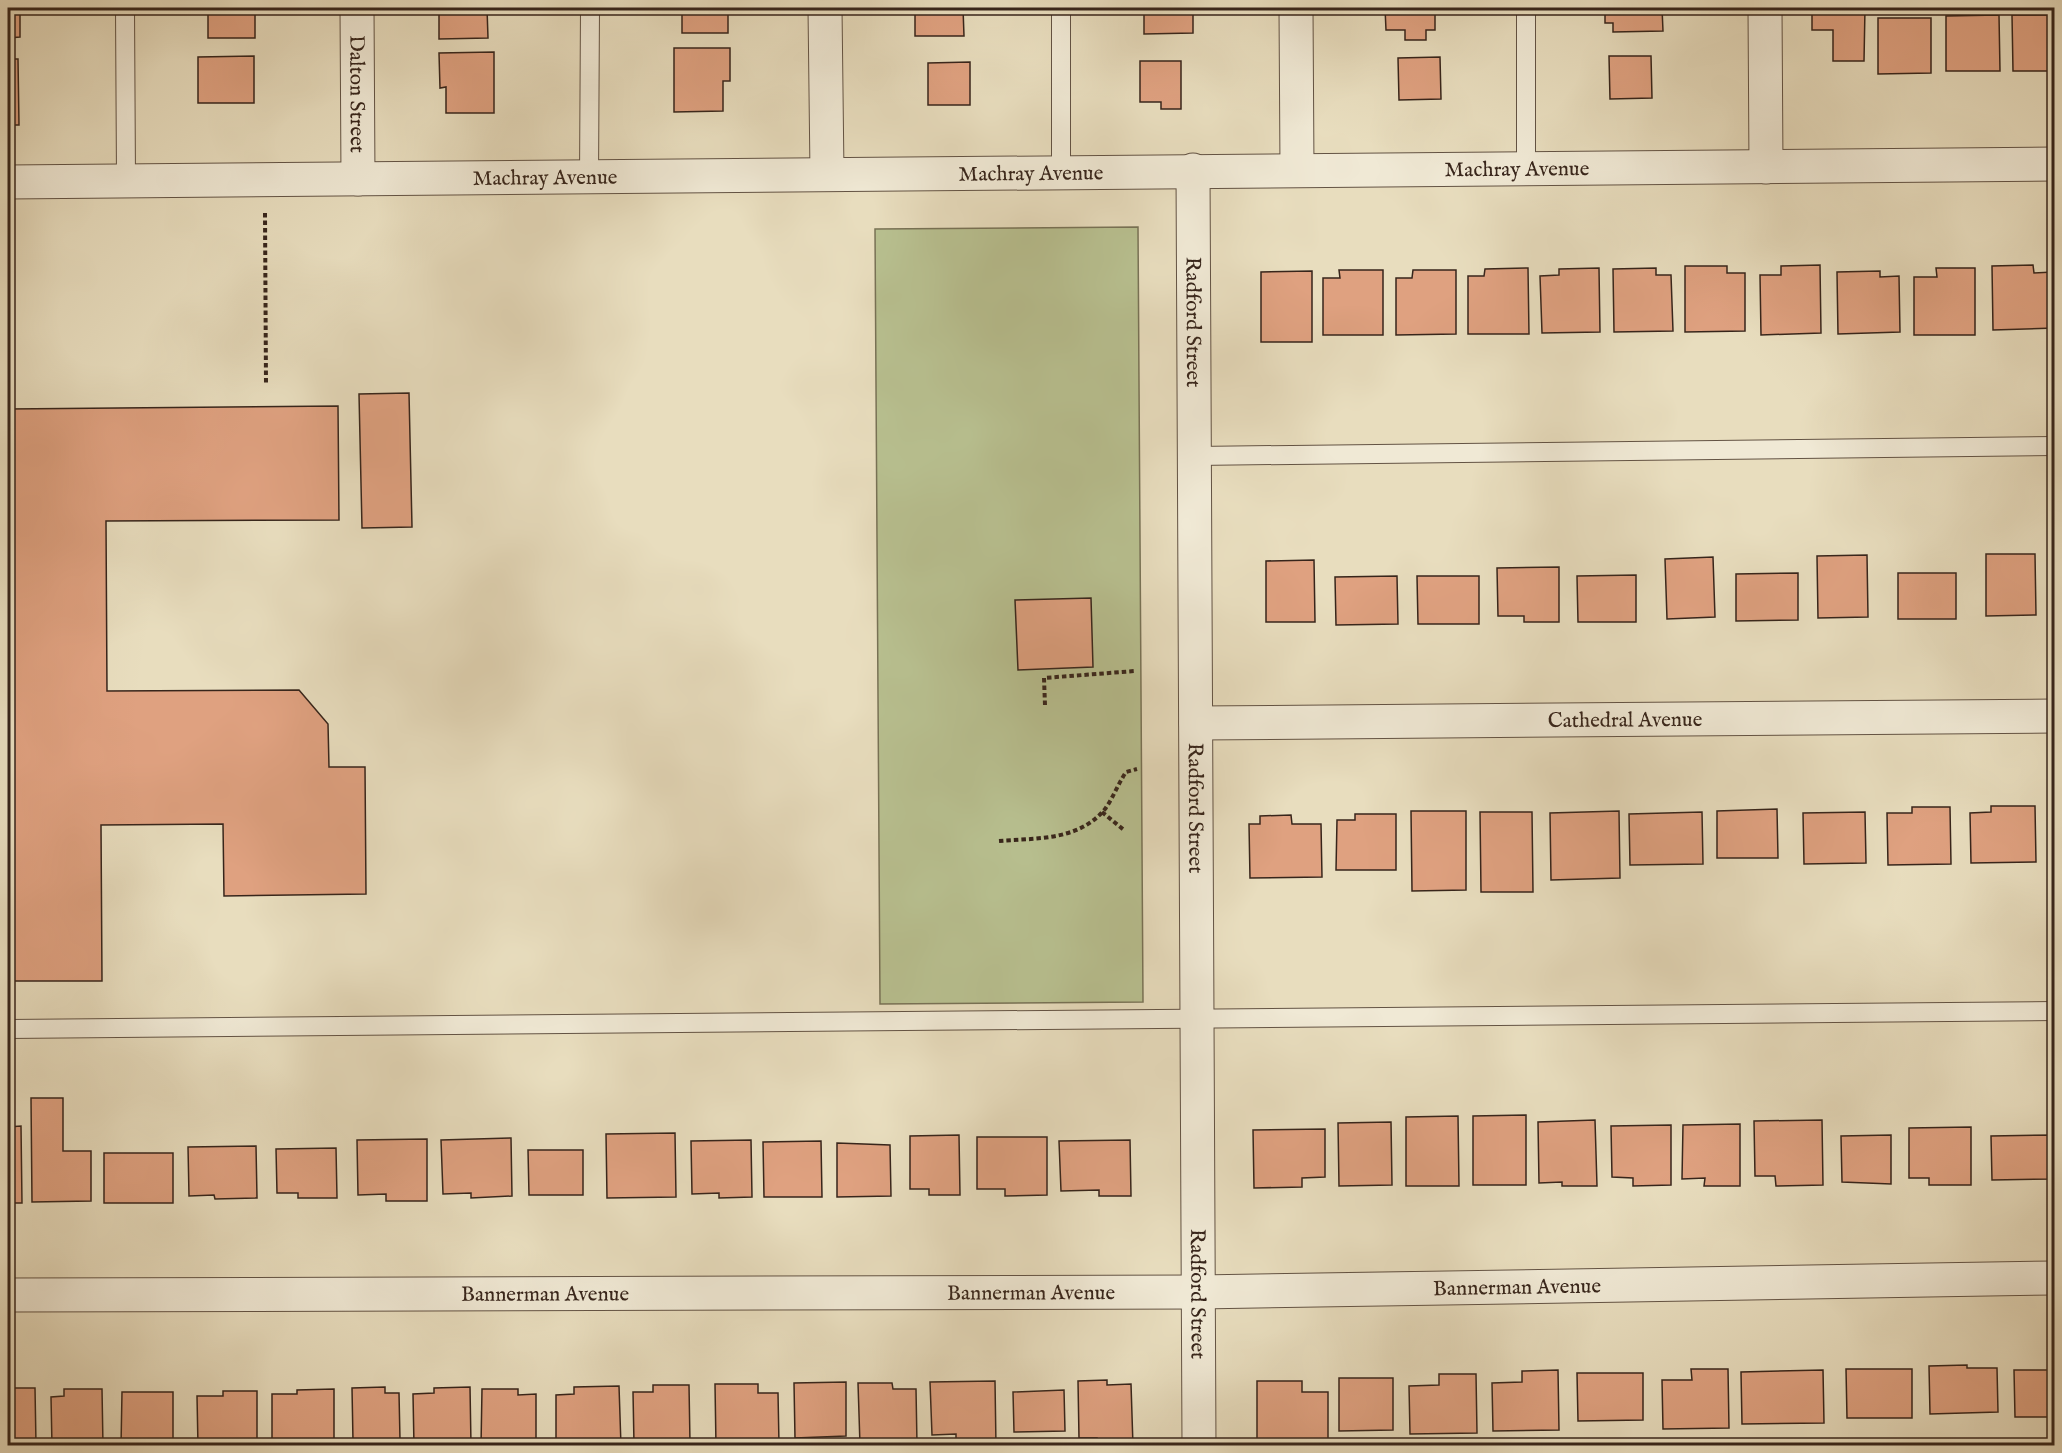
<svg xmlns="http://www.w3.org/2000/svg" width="2062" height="1453" font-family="'IM FELL English',serif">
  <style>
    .green { fill: #b8c090; stroke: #787256; stroke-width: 1.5 }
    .building { fill: #dfa180; stroke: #37251b; stroke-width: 1.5 }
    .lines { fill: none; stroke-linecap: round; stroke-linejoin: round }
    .lane-casing { stroke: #635344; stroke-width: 20 }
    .street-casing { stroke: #635344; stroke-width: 35 }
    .path { stroke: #37251b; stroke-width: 4; stroke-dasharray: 4.5 3; stroke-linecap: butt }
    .lane { stroke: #f0e9d5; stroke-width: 18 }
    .street { stroke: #f0e9d5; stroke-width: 33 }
    .labels { text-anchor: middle; stroke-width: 5; stroke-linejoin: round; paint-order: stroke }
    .street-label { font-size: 21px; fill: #37251b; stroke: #f0e9d5 }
  </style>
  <rect width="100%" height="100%" fill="#e8ddbe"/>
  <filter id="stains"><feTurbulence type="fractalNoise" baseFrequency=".00333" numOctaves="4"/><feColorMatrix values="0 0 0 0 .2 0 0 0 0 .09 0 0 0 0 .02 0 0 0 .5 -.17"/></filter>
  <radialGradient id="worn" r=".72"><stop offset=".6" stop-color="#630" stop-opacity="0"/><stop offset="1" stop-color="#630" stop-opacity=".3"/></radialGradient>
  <path class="green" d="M1138,227L1143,1002L880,1004L875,229Z"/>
  <g class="building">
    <path d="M8,8H20V37L8,38Z"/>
    <rect x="208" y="8" width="47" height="30"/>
    <path d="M439,8H487L488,38L439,39Z"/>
    <path d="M682,8H731V13H728V33H682Z"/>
    <path d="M915,8H963L964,36H915Z"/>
    <path d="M1144,8H1193V33L1144,34Z"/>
    <path d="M1385,8H1435V30H1426V40H1405V30H1386Z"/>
    <path d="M1605,8H1662L1663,31L1613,32V23H1605Z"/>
    <path d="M1812,8H1865L1864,61H1833V30H1812Z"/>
    <path d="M1999,15L2000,71H1946V16Z"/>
    <path d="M2012,15H2054V71H2013Z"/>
    <path d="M1878,18H1931V73L1878,74Z"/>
    <path d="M674,48H730V81H723V111L674,112Z"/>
    <path d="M494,52V113H446V87L440,88L439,53Z"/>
    <path d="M254,56V103H198V57Z"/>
    <path d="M1609,56H1651L1652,98L1610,99Z"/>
    <path d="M1440,57L1441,99L1399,100L1398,58Z"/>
    <path d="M8,59H18L19,125H8Z"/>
    <path d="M1140,61H1181V109H1161V102H1140Z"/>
    <path d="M970,62V105H928V63Z"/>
    <path d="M1820,265L1821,333L1761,335L1760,275H1781V266Z"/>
    <path d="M2033,265L2034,273L2053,272L2054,328L1993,330L1992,266Z"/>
    <path d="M1685,266H1727V273H1745V331L1685,332Z"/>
    <path d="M1528,268L1529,334H1468V276H1484L1485,269Z"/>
    <path d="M1599,268L1600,332L1542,333L1540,276L1559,275V269Z"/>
    <path d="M1656,268V275H1671L1673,331L1614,332L1613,269Z"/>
    <path d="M1936,268H1975V335H1914V277H1937Z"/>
    <path d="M1339,270H1383V335H1323V278H1340Z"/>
    <path d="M1413,270H1456V334L1396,335V278H1412Z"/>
    <path d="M1312,271V342H1261V272Z"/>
    <path d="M1880,271V277L1899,276L1900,332L1838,334L1837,272Z"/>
    <path d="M409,393L412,527L362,528L359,394Z"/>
    <path d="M338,406L339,520L106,521L107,691L299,690L328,724L329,767H365L366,894L224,896L223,824L101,825L102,981H8V409Z"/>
    <path d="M1986,554H2035L2036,615L1986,616Z"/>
    <path d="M1867,555L1868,617L1818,618L1817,556Z"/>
    <path d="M1713,557L1715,617L1667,619L1665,559Z"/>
    <path d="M1314,560L1315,622H1266V561Z"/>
    <path d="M1559,567V622H1524V616H1498L1497,568Z"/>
    <path d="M1798,573V620L1736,621V574Z"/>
    <rect x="1898" y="573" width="58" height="46"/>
    <path d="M1636,575V622H1578L1577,576Z"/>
    <path d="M1397,576L1398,624L1336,625L1335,577Z"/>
    <path d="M1417,576H1479V624H1418Z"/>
    <path d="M1091,598L1093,667L1018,670L1015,600Z"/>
    <path d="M1991,806H2035L2036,862L1971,863L1970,813L1991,812Z"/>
    <path d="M1912,807H1950L1951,864L1888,865L1887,813H1912Z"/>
    <path d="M1777,809L1778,858H1717V811Z"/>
    <path d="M1411,811H1466V890L1412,891Z"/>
    <path d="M1619,811L1620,878L1551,880L1550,813Z"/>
    <rect x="2052" y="811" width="2" height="55"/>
    <path d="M1480,812H1532L1533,892H1481Z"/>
    <path d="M1702,812L1703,864L1630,865L1629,814Z"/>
    <path d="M1865,812L1866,863L1804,864L1803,813Z"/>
    <path d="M1355,814H1396V870H1336L1337,820H1355Z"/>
    <path d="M1291,815L1292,824H1321L1322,877L1250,878L1249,824H1260V816Z"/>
    <path d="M31,1098H63V1151H91V1201L32,1202Z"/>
    <path d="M1526,1115V1185H1473V1116Z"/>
    <path d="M1458,1116L1459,1186H1406V1117Z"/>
    <path d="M1595,1120L1597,1186H1562V1182L1539,1183L1538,1122Z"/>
    <path d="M1822,1120L1823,1185L1776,1186L1775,1176H1755L1754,1121Z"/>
    <path d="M1391,1122L1392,1185L1339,1186L1338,1123Z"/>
    <path d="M1740,1124V1186H1704L1705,1178L1682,1179L1683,1125Z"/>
    <path d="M1671,1125V1185L1633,1186V1178L1612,1177L1611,1126Z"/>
    <path d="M21,1126L22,1203H8V1127Z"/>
    <path d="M1971,1127V1185H1929V1178H1909V1128Z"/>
    <path d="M1325,1129V1177L1302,1178V1187L1254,1188L1253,1130Z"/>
    <path d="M675,1133L676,1197L607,1198L606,1134Z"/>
    <path d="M959,1135L960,1195H929V1189H910V1136Z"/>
    <path d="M1891,1135V1184L1842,1182L1841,1136Z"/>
    <path d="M2054,1135V1179L1992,1180L1991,1136Z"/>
    <path d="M977,1137H1047V1195L1005,1196V1189H977Z"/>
    <path d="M511,1138L512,1196L471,1198V1193L443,1194L441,1140Z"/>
    <path d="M427,1139V1201H386V1194L358,1195L357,1140Z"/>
    <path d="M751,1140L752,1197L719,1198V1193L692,1194L691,1141Z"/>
    <path d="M1130,1140L1131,1196H1099V1190L1061,1191L1059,1141Z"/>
    <path d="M821,1141L822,1197H764L763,1142Z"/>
    <path d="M837,1143L890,1145L891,1196L837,1197Z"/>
    <path d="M256,1146L257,1198L215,1199L214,1195L189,1196L188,1147Z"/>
    <path d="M336,1148L337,1198H298V1193H277L276,1149Z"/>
    <path d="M528,1150H583V1195H529Z"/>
    <rect x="104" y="1153" width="69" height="50"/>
    <path d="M1967,1365V1368H1997L1998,1412L1930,1414L1929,1366Z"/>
    <path d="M2049,1366H2054V1417H2015L2014,1370H2049Z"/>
    <path d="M1691,1369H1728L1729,1428L1663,1429L1662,1380H1692Z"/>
    <path d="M1846,1369H1912V1418H1847Z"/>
    <path d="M1558,1370L1559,1430L1493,1431L1492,1383L1522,1382V1371Z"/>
    <path d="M1823,1370L1824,1423L1742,1424L1741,1372Z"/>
    <path d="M1577,1373H1643V1420L1578,1421Z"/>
    <path d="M1439,1374H1476L1477,1433L1410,1434L1409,1386L1439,1385Z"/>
    <path d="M1339,1378H1393V1430L1339,1431Z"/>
    <path d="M1107,1380V1385L1131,1384L1133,1446H1097V1438H1079L1078,1381Z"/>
    <path d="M995,1381L996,1446H956V1434L932,1435L930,1382Z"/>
    <path d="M1257,1381H1302V1392H1328V1446H1257Z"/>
    <path d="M846,1382V1436L795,1438L794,1383Z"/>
    <path d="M858,1383H892L893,1389H916L917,1444L860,1445Z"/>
    <path d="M715,1384H758V1393H778L779,1444L716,1446Z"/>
    <path d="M653,1385H689L690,1443L634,1444L633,1392H653Z"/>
    <path d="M619,1386L621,1446H556V1395L574,1394V1387Z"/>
    <path d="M385,1387V1393H399L400,1440L353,1441L352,1388Z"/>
    <path d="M470,1387L471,1445L414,1446L413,1394L434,1393V1388Z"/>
    <path d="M8,1388H35L36,1444L8,1445Z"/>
    <path d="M64,1389H102L103,1446H52L51,1397L64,1396Z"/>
    <path d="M334,1389V1446H272V1394H297V1390Z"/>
    <path d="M482,1389H518V1395L536,1394V1446H481Z"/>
    <path d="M1064,1390L1065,1431L1014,1432L1013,1392Z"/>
    <path d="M223,1391H257V1446H198L197,1396H223Z"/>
    <path d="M122,1392H173V1446H121Z"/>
  </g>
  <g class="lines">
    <g class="lane-casing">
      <g id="lane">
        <path d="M125,8L126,180"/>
        <path d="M1526,168V8"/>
        <path d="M1061,171V8"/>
        <path d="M589,178L590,8"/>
        <path d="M1195,456L2054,446"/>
        <path d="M8,1029L2054,1011"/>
      </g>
    </g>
    <g class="street-casing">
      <g id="street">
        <path id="s1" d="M357,8L358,179"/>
        <path d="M825,8L827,174"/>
        <path d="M1296,8L1297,170"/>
        <path d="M1765,8L1766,167"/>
        <path id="s2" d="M1193,170L1199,1446"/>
        <path id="s3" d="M8,182L2054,164"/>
        <path id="s4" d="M1196,723L2054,716"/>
        <path id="s5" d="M8,1295L1199,1292L2054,1278"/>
      </g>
    </g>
    <g class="path">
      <path d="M265,213L266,384"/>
      <path d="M1045,705L1044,678L1135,671"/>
      <path d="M1102,812L1124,830"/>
      <path d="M999,841C1036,838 1079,841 1105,809C1113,798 1118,784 1126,772L1137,769"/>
    </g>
    <use href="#lane" class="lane"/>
    <use href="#street" class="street"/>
  </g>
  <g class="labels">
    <g class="street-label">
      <text dy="7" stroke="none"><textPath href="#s1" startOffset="86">Dalton Street</textPath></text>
      <text dy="7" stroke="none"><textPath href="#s3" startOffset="1509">Machray Avenue</textPath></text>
      <text dy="7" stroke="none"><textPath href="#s3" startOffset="1023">Machray Avenue</textPath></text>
      <text dy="7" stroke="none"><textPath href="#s3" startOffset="537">Machray Avenue</textPath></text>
      <text dy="7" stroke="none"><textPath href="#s2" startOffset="152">Radford Street</textPath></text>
      <text dy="7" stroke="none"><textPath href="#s4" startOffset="429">Cathedral Avenue</textPath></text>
      <text dy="7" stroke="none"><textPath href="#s2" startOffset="638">Radford Street</textPath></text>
      <text dy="7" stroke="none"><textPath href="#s5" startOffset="1509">Bannerman Avenue</textPath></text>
      <text dy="7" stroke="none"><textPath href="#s5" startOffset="1023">Bannerman Avenue</textPath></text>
      <text dy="7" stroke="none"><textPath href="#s5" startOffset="537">Bannerman Avenue</textPath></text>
      <text dy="7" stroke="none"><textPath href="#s2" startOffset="1124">Radford Street</textPath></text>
    </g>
  </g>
  <rect width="2062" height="1453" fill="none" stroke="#e8ddbe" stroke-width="30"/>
  <rect x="9" y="9" width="2044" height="1435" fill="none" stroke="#37251b" stroke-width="3"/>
  <rect x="15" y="15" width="2032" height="1423" fill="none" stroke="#37251b" stroke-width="1.5"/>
  <rect width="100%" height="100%" filter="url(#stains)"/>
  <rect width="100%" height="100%" fill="url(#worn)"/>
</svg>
